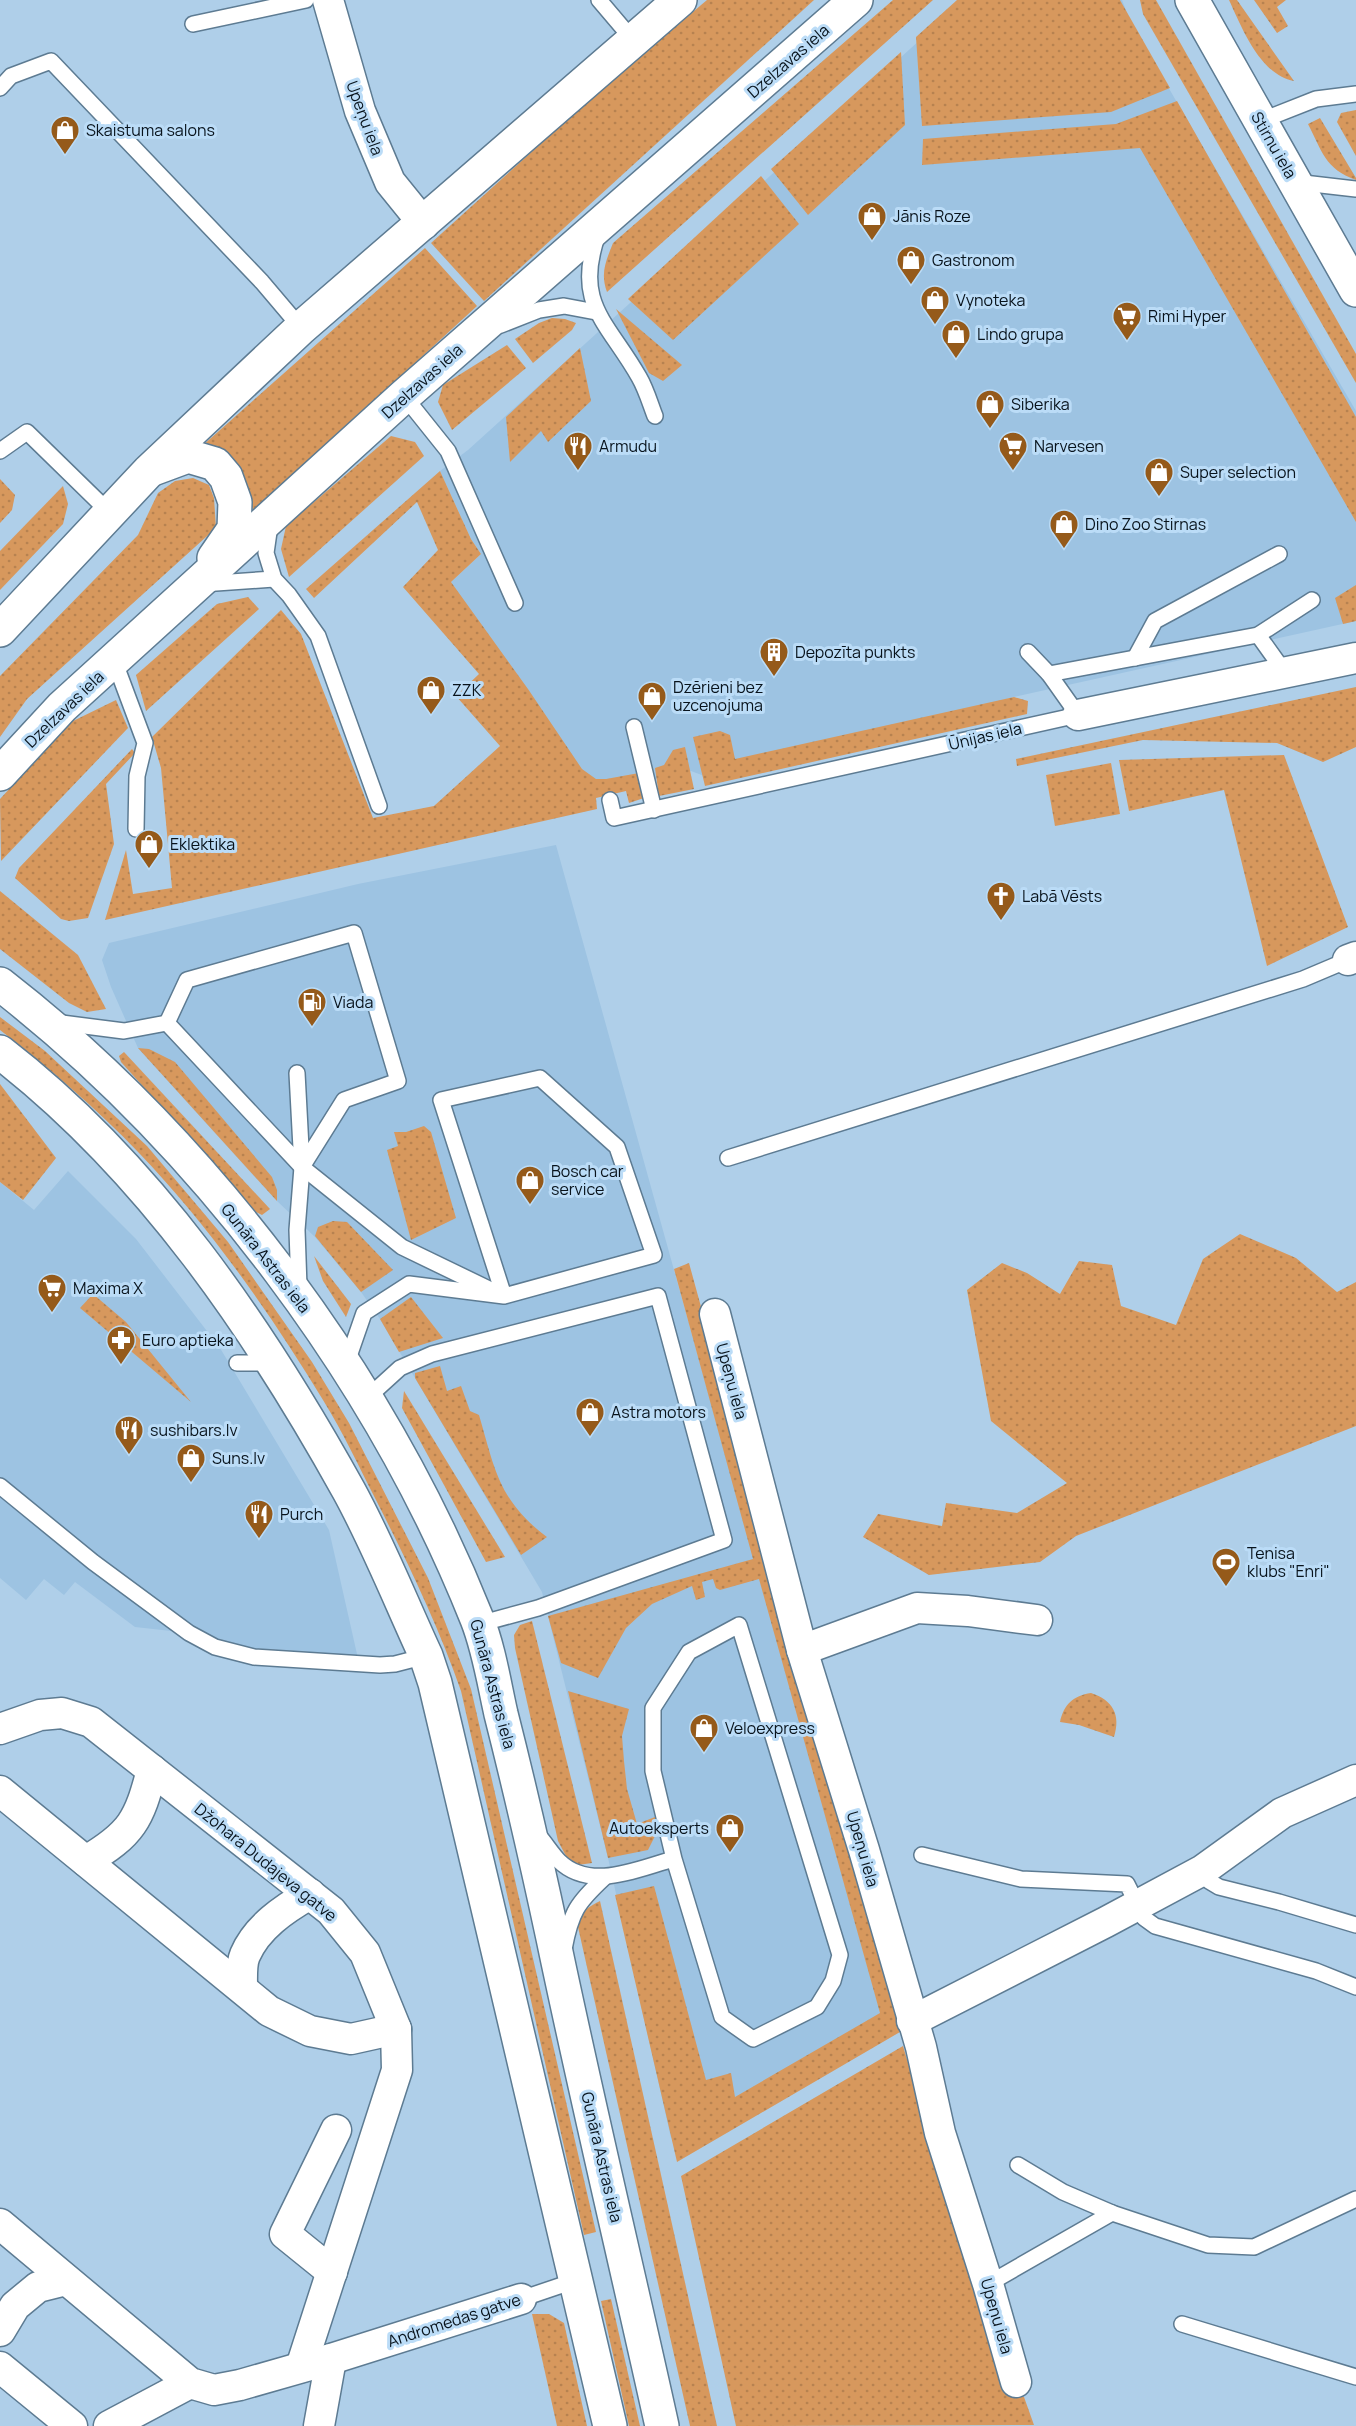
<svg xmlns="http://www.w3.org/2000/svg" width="1356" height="2426" font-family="Manrope,sans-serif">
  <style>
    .built { fill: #9dc3e2 }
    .grass { fill: url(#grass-dots) }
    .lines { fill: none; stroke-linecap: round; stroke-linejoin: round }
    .lane-casing { stroke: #5d7b92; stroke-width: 18 }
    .street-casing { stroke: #5d7b92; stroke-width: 33 }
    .secondary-casing { stroke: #5d7b92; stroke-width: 36 }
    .lane { stroke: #fff; stroke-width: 15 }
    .street { stroke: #fff; stroke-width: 30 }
    .secondary { stroke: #fff; stroke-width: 33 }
    .labels { text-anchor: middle; stroke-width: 6; stroke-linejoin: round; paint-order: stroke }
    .street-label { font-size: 16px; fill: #08131c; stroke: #bbdcf7 }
    .poi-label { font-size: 16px; fill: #08131c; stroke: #bbdcf7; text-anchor: start }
  </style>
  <defs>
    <pattern id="grass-dots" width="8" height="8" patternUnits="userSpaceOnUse" patternTransform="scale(1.5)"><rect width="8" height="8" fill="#d7985d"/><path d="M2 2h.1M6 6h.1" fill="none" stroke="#b78250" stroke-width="1.8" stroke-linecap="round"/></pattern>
  </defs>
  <rect width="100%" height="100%" fill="#afcfe9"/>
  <g class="built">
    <path d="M964,0H1122L1131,23L1356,411V621L1014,697L707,777L691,771L586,795L451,582L481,554L471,539L440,471L468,450Z"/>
    <path d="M556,845L882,2019L671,2138L608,1858L542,1592L380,1319L361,1292L315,1237L277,1201L138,1048L111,987L102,960L109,943L358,884Z"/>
    <path d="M68,1171L136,1239L220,1348L329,1530L359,1663L254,1657L189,1633L135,1627L75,1582L64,1595L44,1579L26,1600L0,1578V1182L34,1210Z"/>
  </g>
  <g class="grass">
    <path d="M707,0H814L484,301L431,243L590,99Z"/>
    <path d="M893,0H933L607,292C600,273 606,261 613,243Z"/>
    <path d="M957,0H1120L1170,88L1111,112L922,126L916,37Z"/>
    <path d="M1140,0H1156L1356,354V383L1143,14Z"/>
    <path d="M1229,0H1237L1294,81C1260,75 1242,28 1229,0Z"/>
    <path d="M1254,0H1286L1277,7L1288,26L1277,33Z"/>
    <path d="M901,52L905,125L808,215L771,169Z"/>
    <path d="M1177,101L1356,417V522L1140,148L922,165L923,139L1116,124Z"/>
    <path d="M1356,110V156L1337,122L1341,113Z"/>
    <path d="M1320,118L1356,178V180C1325,169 1322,151 1308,124Z"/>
    <path d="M761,176L799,224L673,340L628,299Z"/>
    <path d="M425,248L477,306L253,512C248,472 233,468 202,446Z"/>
    <path d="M616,309L682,365L663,381L649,373Z"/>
    <path d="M552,318L565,319L576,323L572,330L533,363L515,339L539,323Z"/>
    <path d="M507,345L526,368L452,430L438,402L443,385Z"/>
    <path d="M580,348L591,401L548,442L541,431L510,462L506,417Z"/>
    <path d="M391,436L415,442L424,456L289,577L281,549L286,526Z"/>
    <path d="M440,471L471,539L481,554L451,582L528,689L582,769L596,779H606L639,773L644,798L629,803L626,791L596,798L597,809L105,920L126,850L133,894L172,888L161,768L152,737L281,610L301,634L373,818L434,806L500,746L456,696L479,674L403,587L438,550L417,502L314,598L306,589Z"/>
    <path d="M193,478L209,485L214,498L216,528L27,699L0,737V676L138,535L158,493L175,481Z"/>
    <path d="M0,479L15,495L12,510L0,523Z"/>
    <path d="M63,486L68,504L63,524L0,590V551Z"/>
    <path d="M1356,585V621L1343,624L1335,598Z"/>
    <path d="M248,597L259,609L146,711L136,675L217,604Z"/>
    <path d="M1356,687V747L1323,762L1277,743L1143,740L1017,766L1016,759Z"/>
    <path d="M1014,697L1028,701L1027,714L705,786L693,737L720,731L730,735L735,759Z"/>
    <path d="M116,700L128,728L1,861L0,799L71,722Z"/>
    <path d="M685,747L694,789L659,796L655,768L664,765L673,750Z"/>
    <path d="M132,749L135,753L106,784L114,844L88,918L69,921L61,919L15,878L19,868Z"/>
    <path d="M1284,755L1348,927L1267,966L1224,790L1129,811L1119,760Z"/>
    <path d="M1111,763L1120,814L1055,826L1046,775Z"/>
    <path d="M0,891L78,955L106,1009L87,1012L69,1003L0,949Z"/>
    <path d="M0,1017L45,1051L147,1146L228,1242L312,1362L349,1423L428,1578L471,1689L596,2232L584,2235L461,1691C438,1625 408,1563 376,1500C359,1467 343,1432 323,1400C270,1313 210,1227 139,1153C97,1109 48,1067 0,1030Z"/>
    <path d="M138,1048L149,1049L175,1062L272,1177L277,1190V1201Z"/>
    <path d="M124,1052L270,1209L262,1215L256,1212L121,1062L119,1056Z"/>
    <path d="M0,1084L56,1158L23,1200L0,1182Z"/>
    <path d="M424,1126L431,1132L456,1218L411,1240L387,1150L398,1146L394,1132H406Z"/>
    <path d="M333,1221L347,1222L393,1270L361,1292L315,1236L318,1227Z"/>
    <path d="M1240,1234L1296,1258L1337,1292L1356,1282V1426L1076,1536L1040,1562L929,1575L863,1537L878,1514L942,1526L946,1503L1017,1513L1067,1483L991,1421L967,1290L1002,1263L1027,1273L1060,1294L1079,1261L1112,1265L1121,1306L1176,1325L1203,1259Z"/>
    <path d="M314,1256L351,1304L346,1317L323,1281Z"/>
    <path d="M689,1263L900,2032L677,2162L615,1895L654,1886L706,2080L731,2073L735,2097L880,2013L759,1579L720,1590L716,1588L713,1579L702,1582L705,1597L696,1600L692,1586L652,1604L626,1628L598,1678L561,1663L548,1616L753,1559L674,1269Z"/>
    <path d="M93,1294L126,1322L191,1402L80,1308Z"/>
    <path d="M411,1297L443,1338L399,1352L380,1319Z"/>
    <path d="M440,1366L447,1391L461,1386L470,1411L479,1415C495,1470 499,1501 547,1537L521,1555L415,1378V1373Z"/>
    <path d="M404,1391L505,1557L486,1562L402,1408Z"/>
    <path d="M532,1621L592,1863L578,1865L567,1858L558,1841L515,1648L514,1635L520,1625Z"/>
    <path d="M568,1691L629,1709L622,1736L624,1761L627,1789L637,1824L655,1817L658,1830L648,1850L608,1858Z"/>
    <path d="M1091,1693C1113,1700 1121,1715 1114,1737L1079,1725L1060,1722C1064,1704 1073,1696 1091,1693Z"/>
    <path d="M600,1901L717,2426H690L578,1927C581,1912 586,1908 600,1901Z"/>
    <path d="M903,2046L1000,2371L1012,2395L1024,2397L1034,2425L736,2426L681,2176Z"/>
    <path d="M611,2299L640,2426H629L601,2301Z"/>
    <path d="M532,2314H549L564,2323L587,2426H557Z"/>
  </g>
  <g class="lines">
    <g class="lane-casing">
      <g id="lane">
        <path d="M599,0L633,40"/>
        <path d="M193,24L306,0"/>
        <path d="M0,88L11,76L51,61L262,282L301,328"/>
        <path d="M1260,121L1316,99L1356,94"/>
        <path d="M1295,182L1356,189"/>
        <path d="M598,234C573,304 608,322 639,377C646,389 650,403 655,416"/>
        <path d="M501,325L539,310L564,306L596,312"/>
        <path d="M404,396L448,451L515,603"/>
        <path d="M0,451L27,432L109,512"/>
        <path d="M270,525L266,553L274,579L289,595L318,636L379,806"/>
        <path d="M202,584L274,579"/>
        <path d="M1258,635L1286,674"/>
        <path d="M1135,658L1155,621L1279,554"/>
        <path d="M114,660L145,743L137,776L136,829"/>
        <path d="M1049,674L1258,635L1312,600"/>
        <path d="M634,727L654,810"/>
        <path d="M610,800L614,818L1078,715L1049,674L1028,652"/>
        <path d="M54,1022L124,1031L167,1023"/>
        <path d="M167,1023L187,980L354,933L398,1081L344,1100L302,1167"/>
        <path d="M167,1023L302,1167L402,1247L493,1291"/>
        <path d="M297,1073L302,1167L297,1230L299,1287"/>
        <path d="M728,1158L1303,979L1348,960"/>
        <path d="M237,1363H272"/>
        <path d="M346,1365L364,1313L409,1284L504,1296L654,1255L617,1147L540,1078L441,1100L504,1296"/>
        <path d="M367,1398L400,1368L432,1354L658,1296L724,1540L538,1608L479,1624"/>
        <path d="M0,1486L93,1562L189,1633L215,1647L254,1657L380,1665L395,1664L426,1656"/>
        <path d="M539,1836C546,1844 552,1854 559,1861C591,1892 639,1868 674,1859L722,2017L753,2039L817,2007L833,1981L840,1955L739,1625L689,1652L653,1708V1771L674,1859"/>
        <path d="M922,1855L1021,1879L1127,1884L1144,1918L1155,1926L1316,1971L1356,1987"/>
        <path d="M1203,1870L1209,1881L1219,1887L1279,1902L1356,1925"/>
        <path d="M564,1949C571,1912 577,1903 604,1878"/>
        <path d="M1018,2165L1063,2192L1112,2213L1208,2245L1254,2247L1356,2199"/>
        <path d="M988,2284L1112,2213"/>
        <path d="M521,2299L577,2280"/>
        <path d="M1182,2324L1356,2377"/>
      </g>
    </g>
    <g class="street-casing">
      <g id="street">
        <path d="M328,0L360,111L390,182L424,224"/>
        <path d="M1078,715L1356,658"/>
        <path d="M1348,960L1356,957"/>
        <path d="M715,1314L802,1650L864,1850L921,2047L940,2133L988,2284L1016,2382"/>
        <path d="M802,1650L917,1608L968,1611L1037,1620"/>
        <path d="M0,1729L40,1715L62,1713L91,1722L331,1911L365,1953L396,2029L397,2070L301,2367"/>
        <path d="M0,1791L269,2011L310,2031L351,2039L396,2029"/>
        <path d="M86,1861C132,1834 139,1820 152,1770"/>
        <path d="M242,1988C242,1979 241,1964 245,1955C257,1927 284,1909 310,1894"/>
        <path d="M912,2021L1106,1922L1203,1870L1282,1813L1356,1780"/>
        <path d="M0,2224L190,2383L214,2390L240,2385L331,2359L521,2299"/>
        <path d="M332,2272L285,2234L336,2130"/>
        <path d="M0,2331L15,2306L38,2287L66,2280"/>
        <path d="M0,2367L72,2426"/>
        <path d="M109,2426L190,2383"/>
        <path d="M319,2426L331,2359"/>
      </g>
    </g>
    <g class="secondary-casing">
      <g id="secondary">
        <path d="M1192,0L1356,290"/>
        <path d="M153,469L188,456L215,464L226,477L235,502L234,529L214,558"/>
        <path d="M0,630L149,471L301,328L680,0"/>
        <path d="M0,774L62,707L404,396L856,0"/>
        <path d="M0,984C205,1143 381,1378 477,1619C489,1649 494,1683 501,1714C520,1789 537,1863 553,1938C587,2101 626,2263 662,2426"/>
        <path d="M0,1052C149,1167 259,1329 349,1491C378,1544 401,1602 426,1656L435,1683L610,2426"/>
      </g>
    </g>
    <use href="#lane" class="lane"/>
    <use href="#street" class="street"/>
    <use href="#secondary" class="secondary"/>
  </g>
  <defs>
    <g id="shop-pin" transform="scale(1.5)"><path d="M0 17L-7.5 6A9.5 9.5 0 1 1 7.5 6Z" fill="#955a1a" stroke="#bbdcf7"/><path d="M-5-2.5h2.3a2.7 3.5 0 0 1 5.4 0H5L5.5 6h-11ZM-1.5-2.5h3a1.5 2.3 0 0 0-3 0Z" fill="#fff"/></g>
    <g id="supermarket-pin" transform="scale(1.5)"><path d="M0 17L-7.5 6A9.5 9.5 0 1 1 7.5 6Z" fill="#955a1a" stroke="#bbdcf7"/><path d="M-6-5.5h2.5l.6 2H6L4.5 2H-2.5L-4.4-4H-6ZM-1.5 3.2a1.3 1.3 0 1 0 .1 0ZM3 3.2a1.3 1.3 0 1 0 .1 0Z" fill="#fff"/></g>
    <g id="restaurant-pin" transform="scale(1.5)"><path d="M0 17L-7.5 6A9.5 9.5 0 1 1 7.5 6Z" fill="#955a1a" stroke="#bbdcf7"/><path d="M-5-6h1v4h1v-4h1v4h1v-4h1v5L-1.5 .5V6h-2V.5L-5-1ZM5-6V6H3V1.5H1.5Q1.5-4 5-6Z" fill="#fff"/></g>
    <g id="building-pin" transform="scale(1.5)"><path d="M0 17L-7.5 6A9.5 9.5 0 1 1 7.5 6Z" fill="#955a1a" stroke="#bbdcf7"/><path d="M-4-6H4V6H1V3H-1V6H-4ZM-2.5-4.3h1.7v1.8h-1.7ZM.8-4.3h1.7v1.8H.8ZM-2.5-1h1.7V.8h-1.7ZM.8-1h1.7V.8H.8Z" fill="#fff"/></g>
    <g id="church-pin" transform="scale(1.5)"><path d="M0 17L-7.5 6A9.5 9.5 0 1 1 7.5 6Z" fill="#955a1a" stroke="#bbdcf7"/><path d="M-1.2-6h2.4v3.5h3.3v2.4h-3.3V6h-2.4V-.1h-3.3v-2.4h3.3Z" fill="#fff"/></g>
    <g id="fuel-pin" transform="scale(1.5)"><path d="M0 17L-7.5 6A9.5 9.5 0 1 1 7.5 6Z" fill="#955a1a" stroke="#bbdcf7"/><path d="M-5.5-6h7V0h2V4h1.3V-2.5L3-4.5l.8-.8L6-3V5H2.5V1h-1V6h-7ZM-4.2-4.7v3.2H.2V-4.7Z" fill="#fff"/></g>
    <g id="pharmacy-pin" transform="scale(1.5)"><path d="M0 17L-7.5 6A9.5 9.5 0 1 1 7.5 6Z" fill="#955a1a" stroke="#bbdcf7"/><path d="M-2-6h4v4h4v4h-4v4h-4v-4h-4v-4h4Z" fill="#fff"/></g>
    <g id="stadium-pin" transform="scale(1.5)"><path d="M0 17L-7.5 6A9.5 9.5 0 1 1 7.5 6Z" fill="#955a1a" stroke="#bbdcf7"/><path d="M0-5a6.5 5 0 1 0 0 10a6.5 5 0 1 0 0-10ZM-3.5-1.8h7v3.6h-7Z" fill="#fff"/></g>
  </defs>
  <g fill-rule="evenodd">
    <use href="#shop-pin" x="65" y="130"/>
    <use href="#shop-pin" x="872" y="216"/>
    <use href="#shop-pin" x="911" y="260"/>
    <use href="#shop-pin" x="935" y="300"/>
    <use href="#supermarket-pin" x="1127" y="316"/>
    <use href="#shop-pin" x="956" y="334"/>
    <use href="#shop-pin" x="990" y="404"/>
    <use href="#restaurant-pin" x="578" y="446"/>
    <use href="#supermarket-pin" x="1013" y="446"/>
    <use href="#shop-pin" x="1159" y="472"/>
    <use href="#shop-pin" x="1064" y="524"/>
    <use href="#building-pin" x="774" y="652"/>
    <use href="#shop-pin" x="431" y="690"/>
    <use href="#shop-pin" x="652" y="696"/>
    <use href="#shop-pin" x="149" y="844"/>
    <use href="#church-pin" x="1001" y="896"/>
    <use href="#fuel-pin" x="312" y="1002"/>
    <use href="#shop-pin" x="530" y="1180"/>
    <use href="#supermarket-pin" x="52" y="1288"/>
    <use href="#pharmacy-pin" x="121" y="1340"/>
    <use href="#shop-pin" x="590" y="1412"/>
    <use href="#restaurant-pin" x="129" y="1430"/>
    <use href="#shop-pin" x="191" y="1458"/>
    <use href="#restaurant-pin" x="259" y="1514"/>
    <use href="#stadium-pin" x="1226" y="1562"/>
    <use href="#shop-pin" x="704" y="1728"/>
    <use href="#shop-pin" x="730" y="1828"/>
  </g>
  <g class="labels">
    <g class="street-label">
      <text transform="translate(788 61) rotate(-41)" y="6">Dzelzavas iela</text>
      <text transform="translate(365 118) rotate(70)" y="6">Upeņu iela</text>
      <text transform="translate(1274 145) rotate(60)" y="6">Stirnu iela</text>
      <text transform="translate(422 381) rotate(-42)" y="6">Dzelzavas iela</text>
      <text transform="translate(64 709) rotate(-44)" y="6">Dzelzavas iela</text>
      <text transform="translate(985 736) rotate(-13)" y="6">Ūnijas iela</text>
      <text transform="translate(266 1258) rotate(52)" y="6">Gunāra Astras iela</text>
      <text transform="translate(732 1381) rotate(75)" y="6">Upeņu iela</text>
      <text transform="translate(493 1684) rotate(75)" y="6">Gunāra Astras iela</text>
      <text transform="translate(863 1849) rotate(74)" y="6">Upeņu iela</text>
      <text transform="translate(266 1862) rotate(39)" y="6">Džohara Dudajeva gatve</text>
      <text transform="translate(602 2157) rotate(77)" y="6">Gunāra Astras iela</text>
      <text transform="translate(997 2316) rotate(74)" y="6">Upeņu iela</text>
      <text transform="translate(454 2320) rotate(-18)" y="6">Andromedas gatve</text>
    </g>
    <g class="poi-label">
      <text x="86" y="136">Skaistuma salons</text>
      <text x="893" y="222">Jānis Roze</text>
      <text x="932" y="266">Gastronom</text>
      <text x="956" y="306">Vynoteka</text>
      <text x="1148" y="322">Rimi Hyper</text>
      <text x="977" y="340">Lindo grupa</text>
      <text x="1011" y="410">Siberika</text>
      <text x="599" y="452">Armudu</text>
      <text x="1034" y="452">Narvesen</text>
      <text x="1180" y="478">Super selection</text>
      <text x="1085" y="530">Dino Zoo Stirnas</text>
      <text x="795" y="658">Depozīta punkts</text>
      <text x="673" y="693">Dzērieni bez<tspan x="673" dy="18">uzcenojuma</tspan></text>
      <text x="452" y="696">ZZK</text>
      <text x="170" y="850">Eklektika</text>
      <text x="1022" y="902">Labā Vēsts</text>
      <text x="333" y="1008">Viada</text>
      <text x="551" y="1177">Bosch car<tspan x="551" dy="18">service</tspan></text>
      <text x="73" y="1294">Maxima X</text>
      <text x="142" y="1346">Euro aptieka</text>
      <text x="611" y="1418">Astra motors</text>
      <text x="150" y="1436">sushibars.lv</text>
      <text x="212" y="1464">Suns.lv</text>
      <text x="280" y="1520">Purch</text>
      <text x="1247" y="1559">Tenisa<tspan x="1247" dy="18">klubs "Enri"</tspan></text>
      <text x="725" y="1734">Veloexpress</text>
      <text x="709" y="1834" text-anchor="end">Autoeksperts</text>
    </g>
  </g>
</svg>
